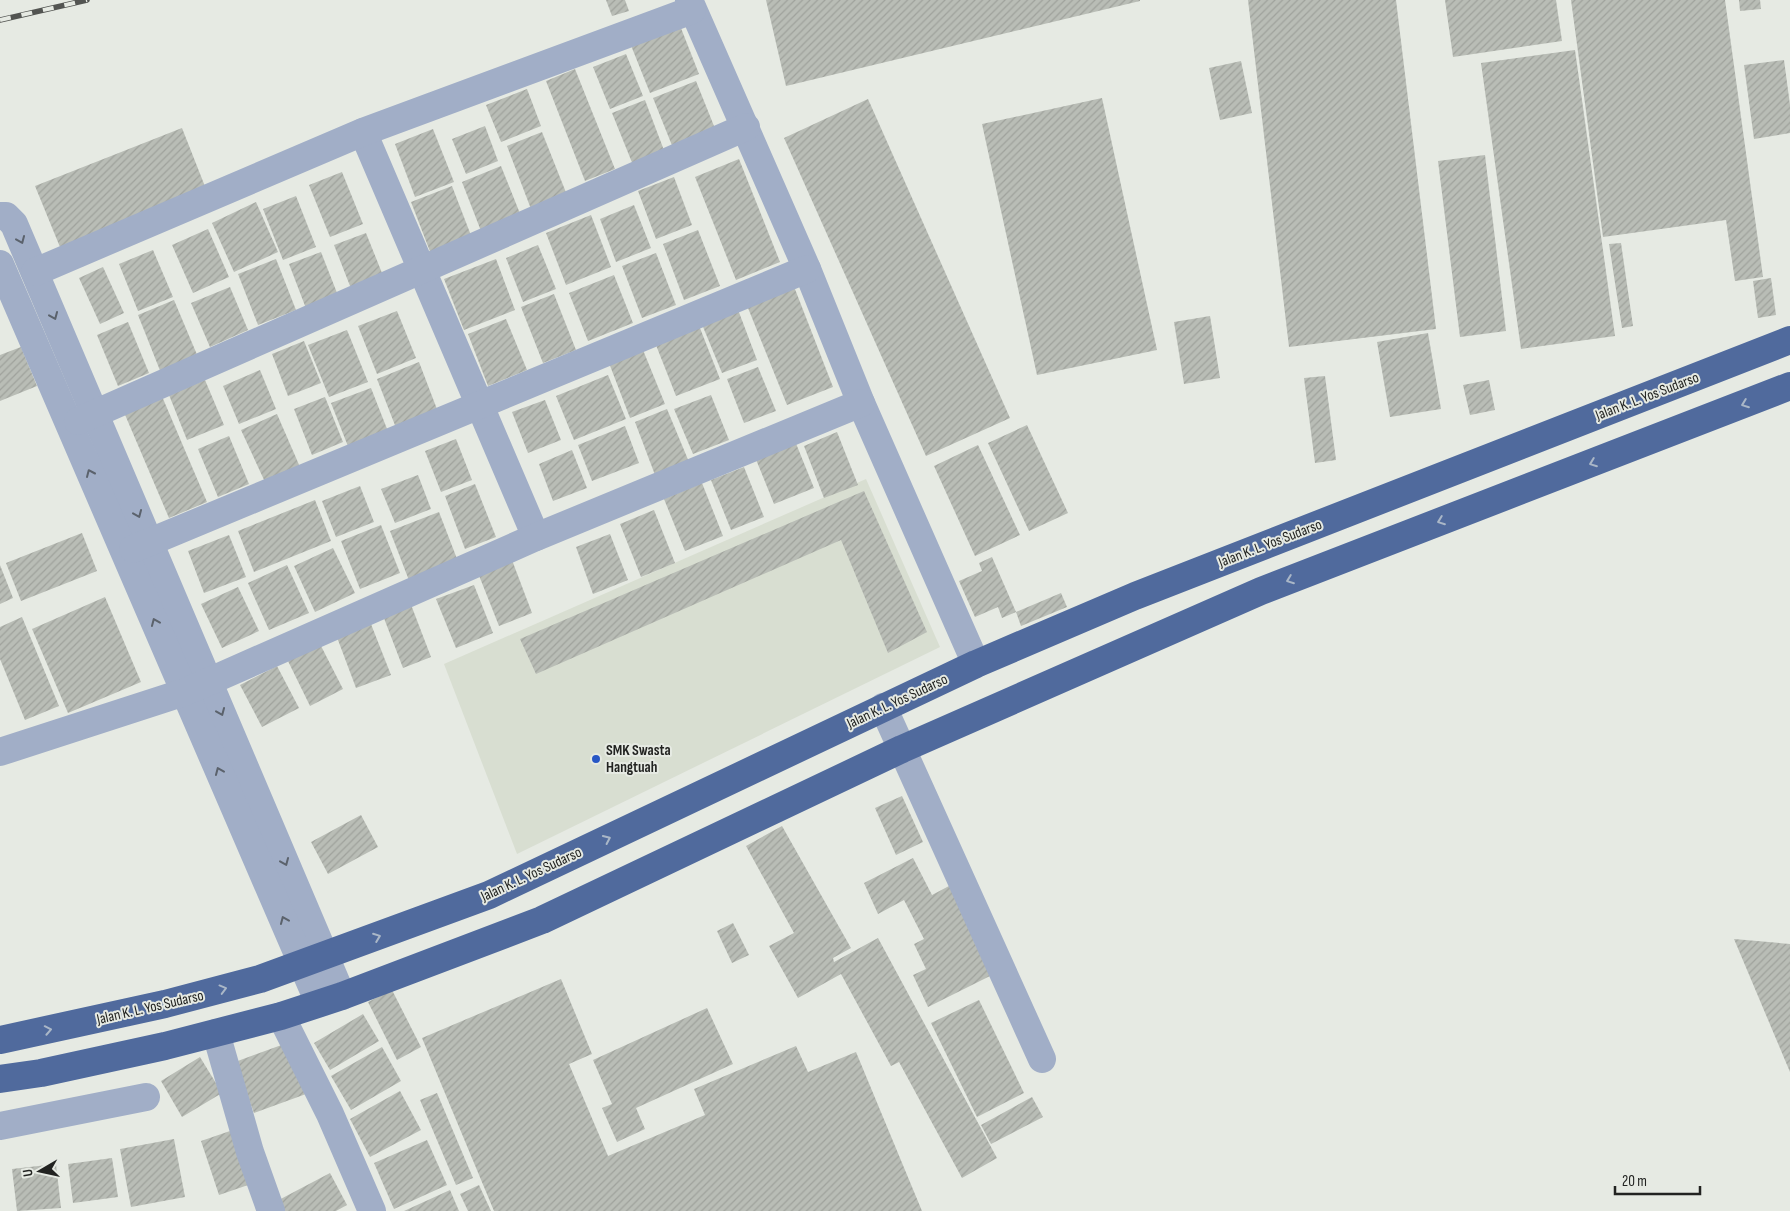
<svg xmlns="http://www.w3.org/2000/svg" width="1790" height="1211" font-family="'Sofia Sans Condensed',sans-serif">
  <style>
    .built { fill: #d8ded1 }
    .building { fill: url(#building-hatch) }
    .lines { fill: none; stroke-linecap: round; stroke-linejoin: round }
    .street { stroke: #a1aec7; stroke-width: 28 }
    .highway { stroke: #506a9d; stroke-width: 28 }
    .rail-casing { stroke: #535552; stroke-width: 5.5 }
    .rail { stroke: #e6eae3; stroke-width: 4; stroke-dasharray: 11; stroke-linecap: butt }
    .oneway { stroke: #5b626c }
    .oneway2 { stroke: #aab7c7 }
    .poi-dot { fill: #2757c5; stroke: #e6eae3; stroke-width: 2 }
    .labels { text-anchor: middle; stroke-width: 4; stroke-linejoin: round; paint-order: stroke }
    .street-label { font-size: 15px; fill: #222321; stroke: #e6eae3 }
    .poi-label { font-size: 15px; font-weight: bold; fill: #222321; stroke: #e6eae3; text-anchor: start }
  </style>
  <defs>
    <pattern id="building-hatch" width="6" height="6" patternUnits="userSpaceOnUse" patternTransform="scale(1.25)"><rect width="6" height="6" fill="#b9bdb6"/><path d="M-1 1l2-2M0 6l6-6M5 7l2-2" fill="none" stroke="#9fa29c"/></pattern>
  </defs>
  <rect width="100%" height="100%" fill="#e6eae3"/>
  <path class="built" d="M866,479L940,647L517,854L444,664Z"/>
  <g class="building">
    <path d="M606,0H625L629,11L612,16Z"/>
    <path d="M766,0H1140V1L786,86Z"/>
    <path d="M1248,0H1396L1436,329L1289,347Z"/>
    <path d="M1445,0H1556L1562,41L1453,57Z"/>
    <path d="M1571,0H1725L1763,277L1735,281L1726,220L1603,237Z"/>
    <path d="M1739,0H1760L1761,9L1740,11Z"/>
    <path d="M679,23L699,74L650,93L630,43Z"/>
    <path d="M1575,50L1615,336L1521,349L1481,63Z"/>
    <path d="M626,54L643,96L610,109L593,67Z"/>
    <path d="M1784,60L1790,105V133L1754,139L1744,65Z"/>
    <path d="M1241,61L1252,113L1220,120L1209,68Z"/>
    <path d="M575,69L615,169L585,181L546,81Z"/>
    <path d="M696,81L716,131L673,148L653,98Z"/>
    <path d="M527,89L541,126L501,142L486,105Z"/>
    <path d="M1102,98L1157,350L1037,375L982,124Z"/>
    <path d="M868,99L1010,418L926,456L784,138Z"/>
    <path d="M645,100L665,153L633,165L612,113Z"/>
    <path d="M485,126L498,161L466,174L452,139Z"/>
    <path d="M182,128L208,194L62,252L35,186Z"/>
    <path d="M433,129L454,182L415,197L395,144Z"/>
    <path d="M542,132L567,195L531,209L507,146Z"/>
    <path d="M1485,155L1506,331L1460,337L1438,161Z"/>
    <path d="M739,159L780,262L736,280L695,177Z"/>
    <path d="M501,166L521,216L481,231L462,182Z"/>
    <path d="M342,172L363,224L330,237L309,185Z"/>
    <path d="M674,177L692,225L656,239L638,191Z"/>
    <path d="M452,186L472,238L431,254L411,202Z"/>
    <path d="M296,196L316,247L283,260L263,209Z"/>
    <path d="M256,202L278,252L234,272L212,223Z"/>
    <path d="M634,205L651,248L616,262L600,219Z"/>
    <path d="M591,215L611,267L566,285L546,233Z"/>
    <path d="M208,229L229,277L193,293L172,245Z"/>
    <path d="M698,230L720,286L684,300L663,244Z"/>
    <path d="M366,233L384,278L352,291L334,245Z"/>
    <path d="M1621,243L1633,326L1622,328L1609,244Z"/>
    <path d="M538,245L556,289L523,302L506,258Z"/>
    <path d="M153,250L173,297L138,311L119,264Z"/>
    <path d="M321,252L339,298L307,311L289,264Z"/>
    <path d="M656,253L676,305L642,318L622,266Z"/>
    <path d="M276,259L296,310L258,325L238,274Z"/>
    <path d="M496,259L515,310L464,330L444,279Z"/>
    <path d="M103,267L124,313L100,324L79,278Z"/>
    <path d="M614,275L633,323L588,341L569,293Z"/>
    <path d="M1771,278L1776,315L1758,318L1753,281Z"/>
    <path d="M793,284L833,387L787,405L746,303Z"/>
    <path d="M230,287L248,330L210,347L191,303Z"/>
    <path d="M554,294L576,350L543,363L521,307Z"/>
    <path d="M174,300L198,357L161,373L138,315Z"/>
    <path d="M737,307L757,360L722,373L701,322Z"/>
    <path d="M397,311L416,358L377,374L358,326Z"/>
    <path d="M1210,316L1220,378L1184,384L1174,322Z"/>
    <path d="M506,319L527,370L488,386L468,334Z"/>
    <path d="M128,322L149,373L118,386L97,335Z"/>
    <path d="M698,323L720,379L676,396L654,340Z"/>
    <path d="M347,330L368,382L329,397L308,345Z"/>
    <path d="M1428,333L1441,409L1390,417L1377,342Z"/>
    <path d="M304,341L321,383L288,396L272,354Z"/>
    <path d="M21,347L37,386L0,401V355Z"/>
    <path d="M643,350L665,404L630,418L609,363Z"/>
    <path d="M419,362L440,417L398,433L377,379Z"/>
    <path d="M758,367L776,411L744,423L727,379Z"/>
    <path d="M260,370L276,409L239,424L223,386Z"/>
    <path d="M608,375L626,419L574,440L556,396Z"/>
    <path d="M1325,376L1336,460L1315,463L1304,378Z"/>
    <path d="M205,380L224,425L187,440L169,395Z"/>
    <path d="M1489,380L1495,410L1470,415L1463,385Z"/>
    <path d="M371,388L391,439L351,454L331,403Z"/>
    <path d="M161,394L207,502L169,518L123,410Z"/>
    <path d="M711,395L729,440L693,454L674,409Z"/>
    <path d="M325,397L343,442L312,455L294,409Z"/>
    <path d="M545,400L561,440L528,453L512,412Z"/>
    <path d="M667,409L689,462L655,475L635,422Z"/>
    <path d="M277,414L300,467L265,482L241,430Z"/>
    <path d="M1027,425L1068,513L1029,531L988,443Z"/>
    <path d="M625,426L639,463L592,481L578,445Z"/>
    <path d="M837,432L858,485L824,498L804,446Z"/>
    <path d="M229,436L249,484L218,497L198,449Z"/>
    <path d="M456,439L472,480L441,492L425,451Z"/>
    <path d="M795,441L814,488L774,504L755,457Z"/>
    <path d="M978,445L1020,535L975,556L934,466Z"/>
    <path d="M572,450L587,488L553,501L539,464Z"/>
    <path d="M744,467L764,517L731,530L711,480Z"/>
    <path d="M418,475L431,509L395,523L381,489Z"/>
    <path d="M702,483L723,536L685,551L664,499Z"/>
    <path d="M475,484L496,537L465,549L445,496Z"/>
    <path d="M360,486L374,522L336,537L322,501Z"/>
    <path d="M864,491L927,632L888,653L841,540L536,674L520,639Z"/>
    <path d="M315,500L331,541L254,572L238,531Z"/>
    <path d="M654,510L675,563L641,577L620,524Z"/>
    <path d="M439,512L459,564L410,583L390,531Z"/>
    <path d="M381,525L400,573L360,589L341,541Z"/>
    <path d="M82,533L97,571L21,601L6,563Z"/>
    <path d="M610,534L628,580L593,594L576,547Z"/>
    <path d="M229,535L246,577L204,593L188,551Z"/>
    <path d="M333,548L355,593L315,612L294,566Z"/>
    <path d="M992,557L1016,612L1002,618L998,607L975,617L959,581L982,571L979,563Z"/>
    <path d="M512,560L532,613L499,626L478,573Z"/>
    <path d="M0,565L13,598L0,604Z"/>
    <path d="M287,565L309,613L269,630L248,583Z"/>
    <path d="M474,585L493,633L456,648L436,599Z"/>
    <path d="M238,587L259,631L222,648L201,604Z"/>
    <path d="M1061,593L1067,607L1021,626L1016,612Z"/>
    <path d="M105,597L141,682L68,713L32,629Z"/>
    <path d="M410,602L431,657L403,668L382,613Z"/>
    <path d="M22,617L59,706L25,720L0,659V627Z"/>
    <path d="M369,619L391,675L356,688L335,632Z"/>
    <path d="M319,642L343,689L310,706L287,659Z"/>
    <path d="M277,666L299,708L262,727L240,685Z"/>
    <path d="M902,796L923,842L896,855L875,808Z"/>
    <path d="M361,815L378,847L328,874L311,842Z"/>
    <path d="M782,826L851,948L833,958L834,962L878,938L997,1158L962,1178L899,1062L891,1066L841,974L798,998L769,946L794,933L746,846Z"/>
    <path d="M913,858L932,895L949,886L994,974L928,1007L913,975L926,969L914,944L924,939L904,900L878,914L864,883Z"/>
    <path d="M733,923L749,955L732,963L717,931Z"/>
    <path d="M1734,939L1790,944V1072Z"/>
    <path d="M561,979L592,1054L569,1064L608,1156L705,1115L694,1089L796,1046L808,1072L856,1052L922,1211H494L422,1038Z"/>
    <path d="M392,990L421,1047L397,1060L368,1002Z"/>
    <path d="M979,1000L1024,1093L977,1117L931,1023Z"/>
    <path d="M707,1008L733,1064L636,1108L645,1129L617,1142L602,1108L612,1104L593,1060Z"/>
    <path d="M363,1014L379,1041L330,1070L314,1043Z"/>
    <path d="M287,1043L306,1094L254,1113L235,1062Z"/>
    <path d="M382,1047L401,1081L351,1110L331,1076Z"/>
    <path d="M200,1057L222,1093L182,1117L161,1081Z"/>
    <path d="M400,1091L421,1130L370,1157L350,1119Z"/>
    <path d="M437,1093L473,1178L456,1185L420,1100Z"/>
    <path d="M1032,1097L1043,1117L991,1144L981,1125Z"/>
    <path d="M233,1130L251,1184L219,1195L201,1141Z"/>
    <path d="M174,1139L185,1197L131,1207L120,1149Z"/>
    <path d="M427,1140L447,1185L394,1209L374,1163Z"/>
    <path d="M112,1158L118,1197L73,1203L68,1164Z"/>
    <path d="M56,1164L61,1208L17,1211L12,1169Z"/>
    <path d="M330,1173L347,1205L336,1211H280L275,1202Z"/>
    <path d="M479,1185L491,1211H468L460,1194Z"/>
    <path d="M450,1190L459,1211H404Z"/>
  </g>
  <g class="lines">
    <g class="street">
      <path d="M689,0L807,269L861,403L976,664"/>
      <path d="M363,132L536,537"/>
      <path d="M0,216H6L14,224L342,996"/>
      <path d="M0,264L319,1003"/>
      <path d="M35,272L363,132L692,10"/>
      <path d="M78,421L746,127"/>
      <path d="M133,549L807,269"/>
      <path d="M883,707L1042,1059"/>
      <path d="M0,752L185,692L536,537L861,403"/>
      <path d="M281,1016L330,1114L372,1211"/>
      <path d="M216,1033L250,1152L271,1211"/>
      <path d="M0,1126L146,1097"/>
    </g>
    <g class="highway">
      <path d="M0,1040L165,1004L260,979L489,895L976,664L1135,596L1790,340"/>
      <path d="M0,1079L41,1073L165,1046L281,1016L342,996L542,920L902,749L1261,591L1790,386"/>
    </g>
    <g class="rail-casing">
      <path id="rail" d="M0,20L87,0"/>
    </g>
    <use href="#rail" class="rail"/>
  </g>
  <defs><path id="oneway-chevron" d="M-2-3.5L2.5 0L-2 3.5" fill="none" stroke-width="1.6" stroke-linecap="round" stroke-linejoin="round" transform="scale(1.25)"/></defs>
  <g class="oneway">
    <use href="#oneway-chevron" transform="translate(21 240) rotate(67)"/>
    <use href="#oneway-chevron" transform="translate(54 316) rotate(67)"/>
    <use href="#oneway-chevron" transform="translate(90 473) rotate(-114)"/>
    <use href="#oneway-chevron" transform="translate(138 514) rotate(67)"/>
    <use href="#oneway-chevron" transform="translate(155 622) rotate(-113)"/>
    <use href="#oneway-chevron" transform="translate(221 712) rotate(67)"/>
    <use href="#oneway-chevron" transform="translate(219 771) rotate(-113)"/>
    <use href="#oneway-chevron" transform="translate(285 862) rotate(67)"/>
    <use href="#oneway-chevron" transform="translate(284 920) rotate(-113)"/>
  </g>
  <g class="oneway2">
    <use href="#oneway-chevron" transform="translate(1745 404) rotate(159)"/>
    <use href="#oneway-chevron" transform="translate(1593 463) rotate(159)"/>
    <use href="#oneway-chevron" transform="translate(1441 521) rotate(159)"/>
    <use href="#oneway-chevron" transform="translate(1290 580) rotate(159)"/>
    <use href="#oneway-chevron" transform="translate(607 839) rotate(-25)"/>
    <use href="#oneway-chevron" transform="translate(377 937) rotate(-21)"/>
    <use href="#oneway-chevron" transform="translate(223 989) rotate(-15)"/>
    <use href="#oneway-chevron" transform="translate(48 1030) rotate(-11)"/>
  </g>
  <circle class="poi-dot" cx="596" cy="759" r="5"/>
  <g class="labels">
    <g class="street-label">
      <text transform="translate(1647 396) rotate(-21)" y="5">Jalan K. L. Yos Sudarso</text>
      <text transform="translate(1270 543) rotate(-21)" y="5">Jalan K. L. Yos Sudarso</text>
      <text transform="translate(897 701) rotate(-25)" y="5">Jalan K. L. Yos Sudarso</text>
      <text transform="translate(531 874) rotate(-25)" y="5">Jalan K. L. Yos Sudarso</text>
      <text transform="translate(150 1007) rotate(-13)" y="5">Jalan K. L. Yos Sudarso</text>
    </g>
    <g class="poi-label">
      <text x="606" y="755">SMK Swasta<tspan x="606" dy="17">Hangtuah</tspan></text>
    </g>
  </g>
  <g transform="translate(40 1171) rotate(261)" stroke="#e6eae3" stroke-width="4" paint-order="stroke">
  <path d="M0-4L9 19L0 12L-9 19Z" fill="#222321"/>
  <text y="-8" font-size="14" font-weight="bold" text-anchor="middle" fill="#222321">U</text>
  </g>
  <path d="M1615 1186v8h85v-8" fill="none" stroke="#222321" stroke-width="2.5"/>
  <text x="1622" y="1186" font-size="15" fill="#222321" stroke="#e6eae3" stroke-width="4" paint-order="stroke">20 m</text>
</svg>
